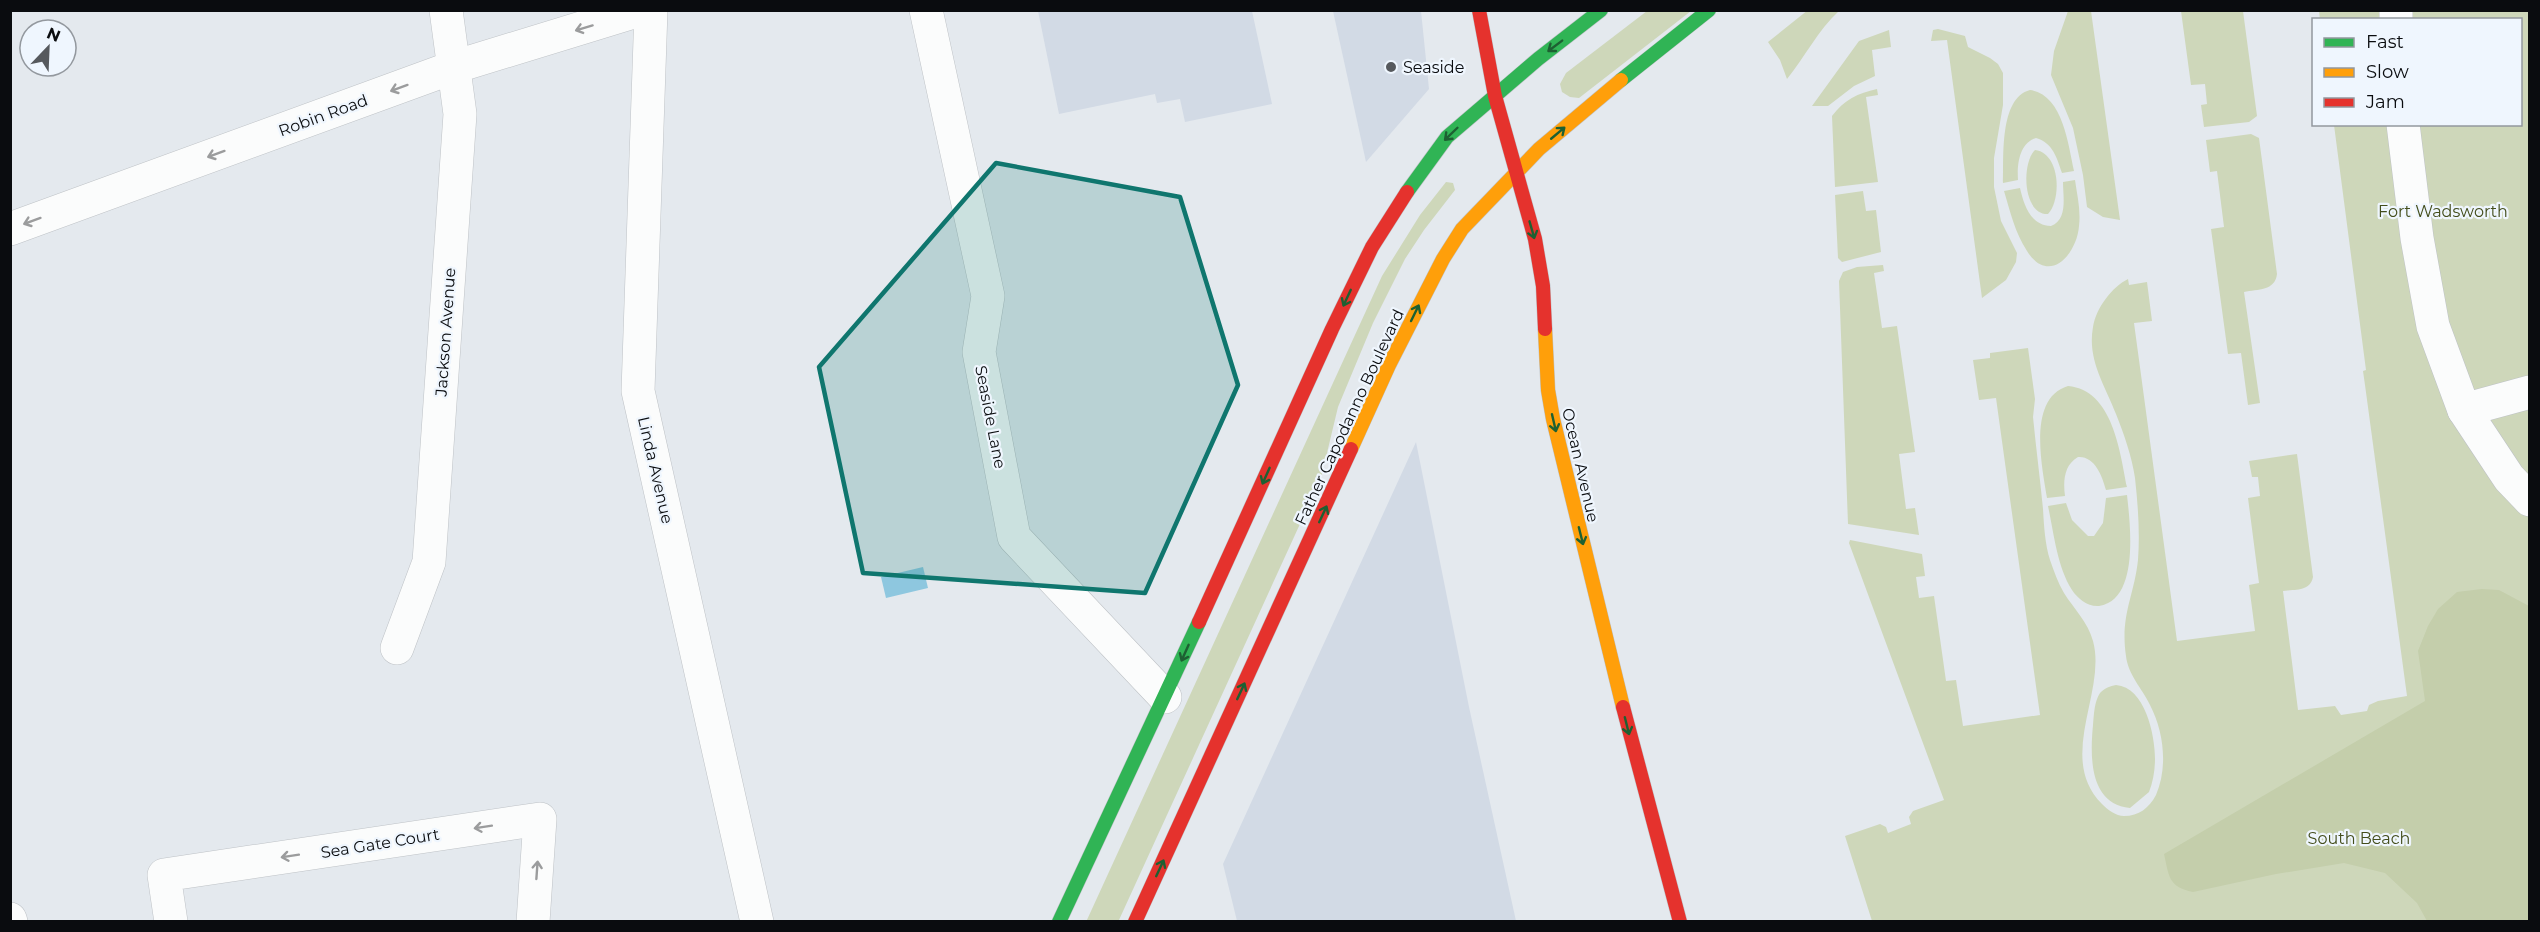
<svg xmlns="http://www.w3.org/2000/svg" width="2540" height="932" font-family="Montserrat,sans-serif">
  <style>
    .built { fill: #d2dae5 }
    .green { fill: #ced7ba }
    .forest { fill: #c4ceab }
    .water { fill: #8ec7df }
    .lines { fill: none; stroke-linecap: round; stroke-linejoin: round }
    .street-casing { stroke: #bec2c6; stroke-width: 34 }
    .fast-casing { stroke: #bec2c6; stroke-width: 15 }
    .slow-casing { stroke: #bec2c6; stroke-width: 15 }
    .jam-casing { stroke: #bec2c6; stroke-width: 15 }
    .street { stroke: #fbfcfc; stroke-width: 33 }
    .fast { stroke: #30b455; stroke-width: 14 }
    .slow { stroke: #ff9f0a; stroke-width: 14 }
    .jam { stroke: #e5322d; stroke-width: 14 }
    .oneway { stroke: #9b9c9d }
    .oneway2 { stroke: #1d6032 }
    .marked { fill: #0f766e; fill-opacity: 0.2; stroke: #0f766e; stroke-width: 4.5; stroke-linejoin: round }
    .poi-dot { fill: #56595d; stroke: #eff6fe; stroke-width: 2 }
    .labels { text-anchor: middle; stroke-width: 4.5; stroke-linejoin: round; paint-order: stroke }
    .poi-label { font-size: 16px; fill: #0a0c0f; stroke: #eff6fe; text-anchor: start }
    .street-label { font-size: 16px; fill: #0a0c0f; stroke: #eff6fe }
    .park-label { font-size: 16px; fill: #434d1b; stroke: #eff6fe }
  </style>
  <rect width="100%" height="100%" fill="#e4e9ee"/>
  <g class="built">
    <path d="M1038,11H1252L1272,104L1185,122L1180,99L1157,103L1155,94L1059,114Z"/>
    <path d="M1333,11H1421L1429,89L1366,162Z"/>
    <path d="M1416,442L1469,707L1516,921H1237L1223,864Z"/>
  </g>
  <g class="green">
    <path d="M1808,10L1839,11C1818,30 1805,57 1787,79L1780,60L1768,42Z"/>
    <path d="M1647,11H1691L1579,98L1570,97L1562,92L1560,84L1566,73Z"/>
    <path d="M2068,11H2091L2120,220L2103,217L2087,207L2083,175L2073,128L2051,75L2054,51Z"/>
    <path d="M2181,11H2243L2257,116L2249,122L2204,127L2201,105L2207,104L2205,84L2191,85Z"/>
    <path d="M2319,11H2529V921H1872L1845,836L1880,824L1886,827L1888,833L1911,824L1909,817L1913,811L1944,800L1849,543L1850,540L1922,554L1925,576L1916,577L1919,598L1934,596L1946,681L1956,680L1963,726L2040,715L1996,398L1979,400L1973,360L1990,358V353L2028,348L2035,399L2033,417C2036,448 2040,478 2043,509C2044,526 2045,544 2050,560C2054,571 2058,583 2064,593C2074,609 2088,622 2093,641C2107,692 2056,758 2102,804C2108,810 2116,816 2124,816C2139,816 2149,808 2156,795C2168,767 2164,732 2150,705C2142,688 2128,675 2126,656C2120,615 2134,597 2138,560C2140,533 2138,505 2135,478C2132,457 2124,434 2116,414C2105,385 2087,360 2093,327C2096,308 2112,287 2128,279L2129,285L2147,282L2152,321L2134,323L2177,641L2255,631L2249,585L2259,583L2248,498L2260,496L2258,477H2252L2249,461L2297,454L2313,577C2310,592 2295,589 2283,591L2298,710L2335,706L2341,715L2367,711L2369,705L2378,701L2407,696L2365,385L2363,371L2366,370L2334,125L2520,124V20H2320Z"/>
    <path d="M1938,29L1965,36L1968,47L1990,58L1998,64L2003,73V105L1994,158V187L2001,221L2017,253L2016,262L2006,280L1982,298L1947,40L1931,41L1933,30Z"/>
    <path d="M1889,30L1891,47L1872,50L1875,76L1854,86L1828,106H1812L1859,41Z"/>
    <path d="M1877,89L1878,95L1866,97L1878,182L1835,187L1832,116C1844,100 1858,93 1877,89Z"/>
    <path d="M2030,90C2063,95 2068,144 2074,171L2062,173C2057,158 2053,143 2036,138C2019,143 2017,165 2018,180L2003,183C2004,158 1999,98 2030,90Z"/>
    <path d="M2251,134L2259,138L2277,274C2275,291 2258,289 2244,292L2260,403L2248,405L2241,353L2228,354L2211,229L2224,227L2217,171L2210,172L2206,140Z"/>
    <path d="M2035,150C2060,153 2062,199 2048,214C2023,215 2021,164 2035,150Z"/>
    <path d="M2075,180C2077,195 2081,210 2079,226C2077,254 2049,286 2027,251C2015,233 2010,211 2004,191L2020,188C2024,205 2030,225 2051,226C2068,219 2063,197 2063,182Z"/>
    <path d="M1446,182L1453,183L1455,190L1424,230L1405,259L1373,323L1338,407L1321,478L1119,920L1086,922L1382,276L1420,215Z"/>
    <path d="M1863,191L1866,211L1876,210L1881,252L1842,262L1838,258L1835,195Z"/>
    <path d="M1883,265L1884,271L1874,273L1882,328L1897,326L1915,452L1899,454L1906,509L1915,508L1919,535L1848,524L1839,281L1843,272L1857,267Z"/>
    <path d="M2068,386C2113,390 2120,452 2127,487L2106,490C2102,476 2095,456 2078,457C2064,465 2063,481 2065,496L2047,498C2042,467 2027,398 2068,386Z"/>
    <path d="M2127,495C2130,523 2140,600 2099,606C2088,607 2078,599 2072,590C2057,566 2054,534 2048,506L2066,503L2072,520L2088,536H2094L2103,523L2106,498Z"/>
    <path d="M2116,685C2145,687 2155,735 2155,759C2155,770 2153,782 2149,792L2130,808C2089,804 2090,756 2093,725C2094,715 2094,702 2100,693C2105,688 2110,686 2116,685Z"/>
  </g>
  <path class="forest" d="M2482,589L2499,590L2529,606V921H2427L2417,903L2385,873L2344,863L2276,874L2193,892C2168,887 2169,876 2164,854L2425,701L2418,651L2428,626L2438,609L2457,592Z"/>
  <path class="water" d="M923,567L928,588L886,598L881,577Z"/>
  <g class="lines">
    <g class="street-casing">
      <g id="street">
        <path d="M651,10L638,391L757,922"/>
        <path d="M926,10L988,296L979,352L1014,537L1165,697"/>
        <path d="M2396,10V20"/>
        <path d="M2403,124L2417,238L2433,326L2464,410L2509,478L2530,500"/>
        <path d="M10,229L454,67L640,10"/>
        <path d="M2464,410L2530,392"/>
        <path d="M397,648L429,562L460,114L446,10"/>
        <path d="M10,919L11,922"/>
        <path d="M171,922L164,875L540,819L533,922"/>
      </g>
    </g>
    <g class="fast-casing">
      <g id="fast">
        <path d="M1621,80L1709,10"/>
        <path d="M1407,192L1447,137L1538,59L1601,10"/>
        <path d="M1059,922L1199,622"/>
      </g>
    </g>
    <g class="slow-casing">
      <g id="slow">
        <path d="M1545,329L1548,390L1553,419L1623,707"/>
        <path d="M1351,449L1389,365L1443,259L1462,229L1539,149L1621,80"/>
      </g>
    </g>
    <g class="jam-casing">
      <g id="jam">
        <path d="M1479,10L1495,96L1535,239L1543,286L1545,329"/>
        <path d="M1199,622L1332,329L1372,247L1407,192"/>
        <path d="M1623,707L1680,922"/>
        <path d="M1135,922L1351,449"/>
      </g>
    </g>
    <use href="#street" class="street"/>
    <use href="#fast" class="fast"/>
    <use href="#slow" class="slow"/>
    <use href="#jam" class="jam"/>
  </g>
  <defs><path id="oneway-shaft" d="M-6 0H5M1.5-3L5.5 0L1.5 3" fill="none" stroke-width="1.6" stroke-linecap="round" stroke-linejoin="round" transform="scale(1.5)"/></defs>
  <g class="oneway">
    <use href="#oneway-shaft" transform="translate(584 28) rotate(163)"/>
    <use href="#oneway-shaft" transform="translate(399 88) rotate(160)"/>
    <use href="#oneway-shaft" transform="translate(216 154) rotate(160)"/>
    <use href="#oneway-shaft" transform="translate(32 221) rotate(160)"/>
    <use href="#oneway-shaft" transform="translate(483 827) rotate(171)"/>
    <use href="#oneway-shaft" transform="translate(290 856) rotate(171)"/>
    <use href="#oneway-shaft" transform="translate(537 870) rotate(-86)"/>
  </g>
  <g class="oneway2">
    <use href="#oneway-shaft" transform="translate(1555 46) rotate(143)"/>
    <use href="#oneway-shaft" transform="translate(1558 133) rotate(-40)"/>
    <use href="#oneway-shaft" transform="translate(1451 134) rotate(136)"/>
    <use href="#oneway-shaft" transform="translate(1532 230) rotate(74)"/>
    <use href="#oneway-shaft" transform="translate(1347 298) rotate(115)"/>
    <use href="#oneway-shaft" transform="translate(1415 313) rotate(-64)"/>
    <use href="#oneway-shaft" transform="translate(1554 423) rotate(77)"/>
    <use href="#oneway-shaft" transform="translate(1266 476) rotate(114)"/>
    <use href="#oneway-shaft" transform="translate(1323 514) rotate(-65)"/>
    <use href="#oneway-shaft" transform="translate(1581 536) rotate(76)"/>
    <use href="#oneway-shaft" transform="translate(1185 653) rotate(114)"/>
    <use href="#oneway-shaft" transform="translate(1241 691) rotate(-65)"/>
    <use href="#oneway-shaft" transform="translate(1627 726) rotate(76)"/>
    <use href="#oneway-shaft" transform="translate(1160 868) rotate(-65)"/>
  </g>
  <path class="marked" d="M996,163L1180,197L1238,385L1145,593L863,573L819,367Z"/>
  <circle class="poi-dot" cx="1391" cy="67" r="6"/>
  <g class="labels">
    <g class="poi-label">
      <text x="1403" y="73">Seaside</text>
    </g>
    <g class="street-label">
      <text transform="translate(323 115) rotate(-20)" y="6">Robin Road</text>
      <text transform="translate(445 332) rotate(-86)" y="6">Jackson Avenue</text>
      <text transform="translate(991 417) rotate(79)" y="6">Seaside Lane</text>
      <text transform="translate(1349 417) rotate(-65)" y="6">Father Capodanno Boulevard</text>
      <text transform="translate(1581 465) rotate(77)" y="6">Ocean Avenue</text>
      <text transform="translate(656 470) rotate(77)" y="6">Linda Avenue</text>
      <text transform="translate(380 843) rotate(-9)" y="6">Sea Gate Court</text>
    </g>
    <g class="park-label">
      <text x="2443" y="217">Fort Wadsworth</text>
      <text x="2359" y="844">South Beach</text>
    </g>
  </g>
  <rect width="2540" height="932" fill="none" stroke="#0a0c0f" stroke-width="24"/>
  <rect x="2312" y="18" width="210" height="108" fill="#eff6fe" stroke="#93989e" stroke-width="1.5"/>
  <rect x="2324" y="38" width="30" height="9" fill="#30b455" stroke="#93989e" stroke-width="1.5"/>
  <text x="2366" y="48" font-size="18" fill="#0a0c0f">Fast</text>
  <rect x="2324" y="68" width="30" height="9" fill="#ff9f0a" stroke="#93989e" stroke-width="1.5"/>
  <text x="2366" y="78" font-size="18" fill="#0a0c0f">Slow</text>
  <rect x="2324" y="98" width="30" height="9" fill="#e5322d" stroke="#93989e" stroke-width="1.5"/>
  <text x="2366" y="108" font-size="18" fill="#0a0c0f">Jam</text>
  <g transform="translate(48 48) rotate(23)"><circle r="28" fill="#eff6fe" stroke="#93989e" stroke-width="1.5"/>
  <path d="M0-4.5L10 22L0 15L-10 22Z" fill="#56595d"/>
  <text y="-9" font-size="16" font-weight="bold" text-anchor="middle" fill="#0a0c0f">N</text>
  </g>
</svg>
